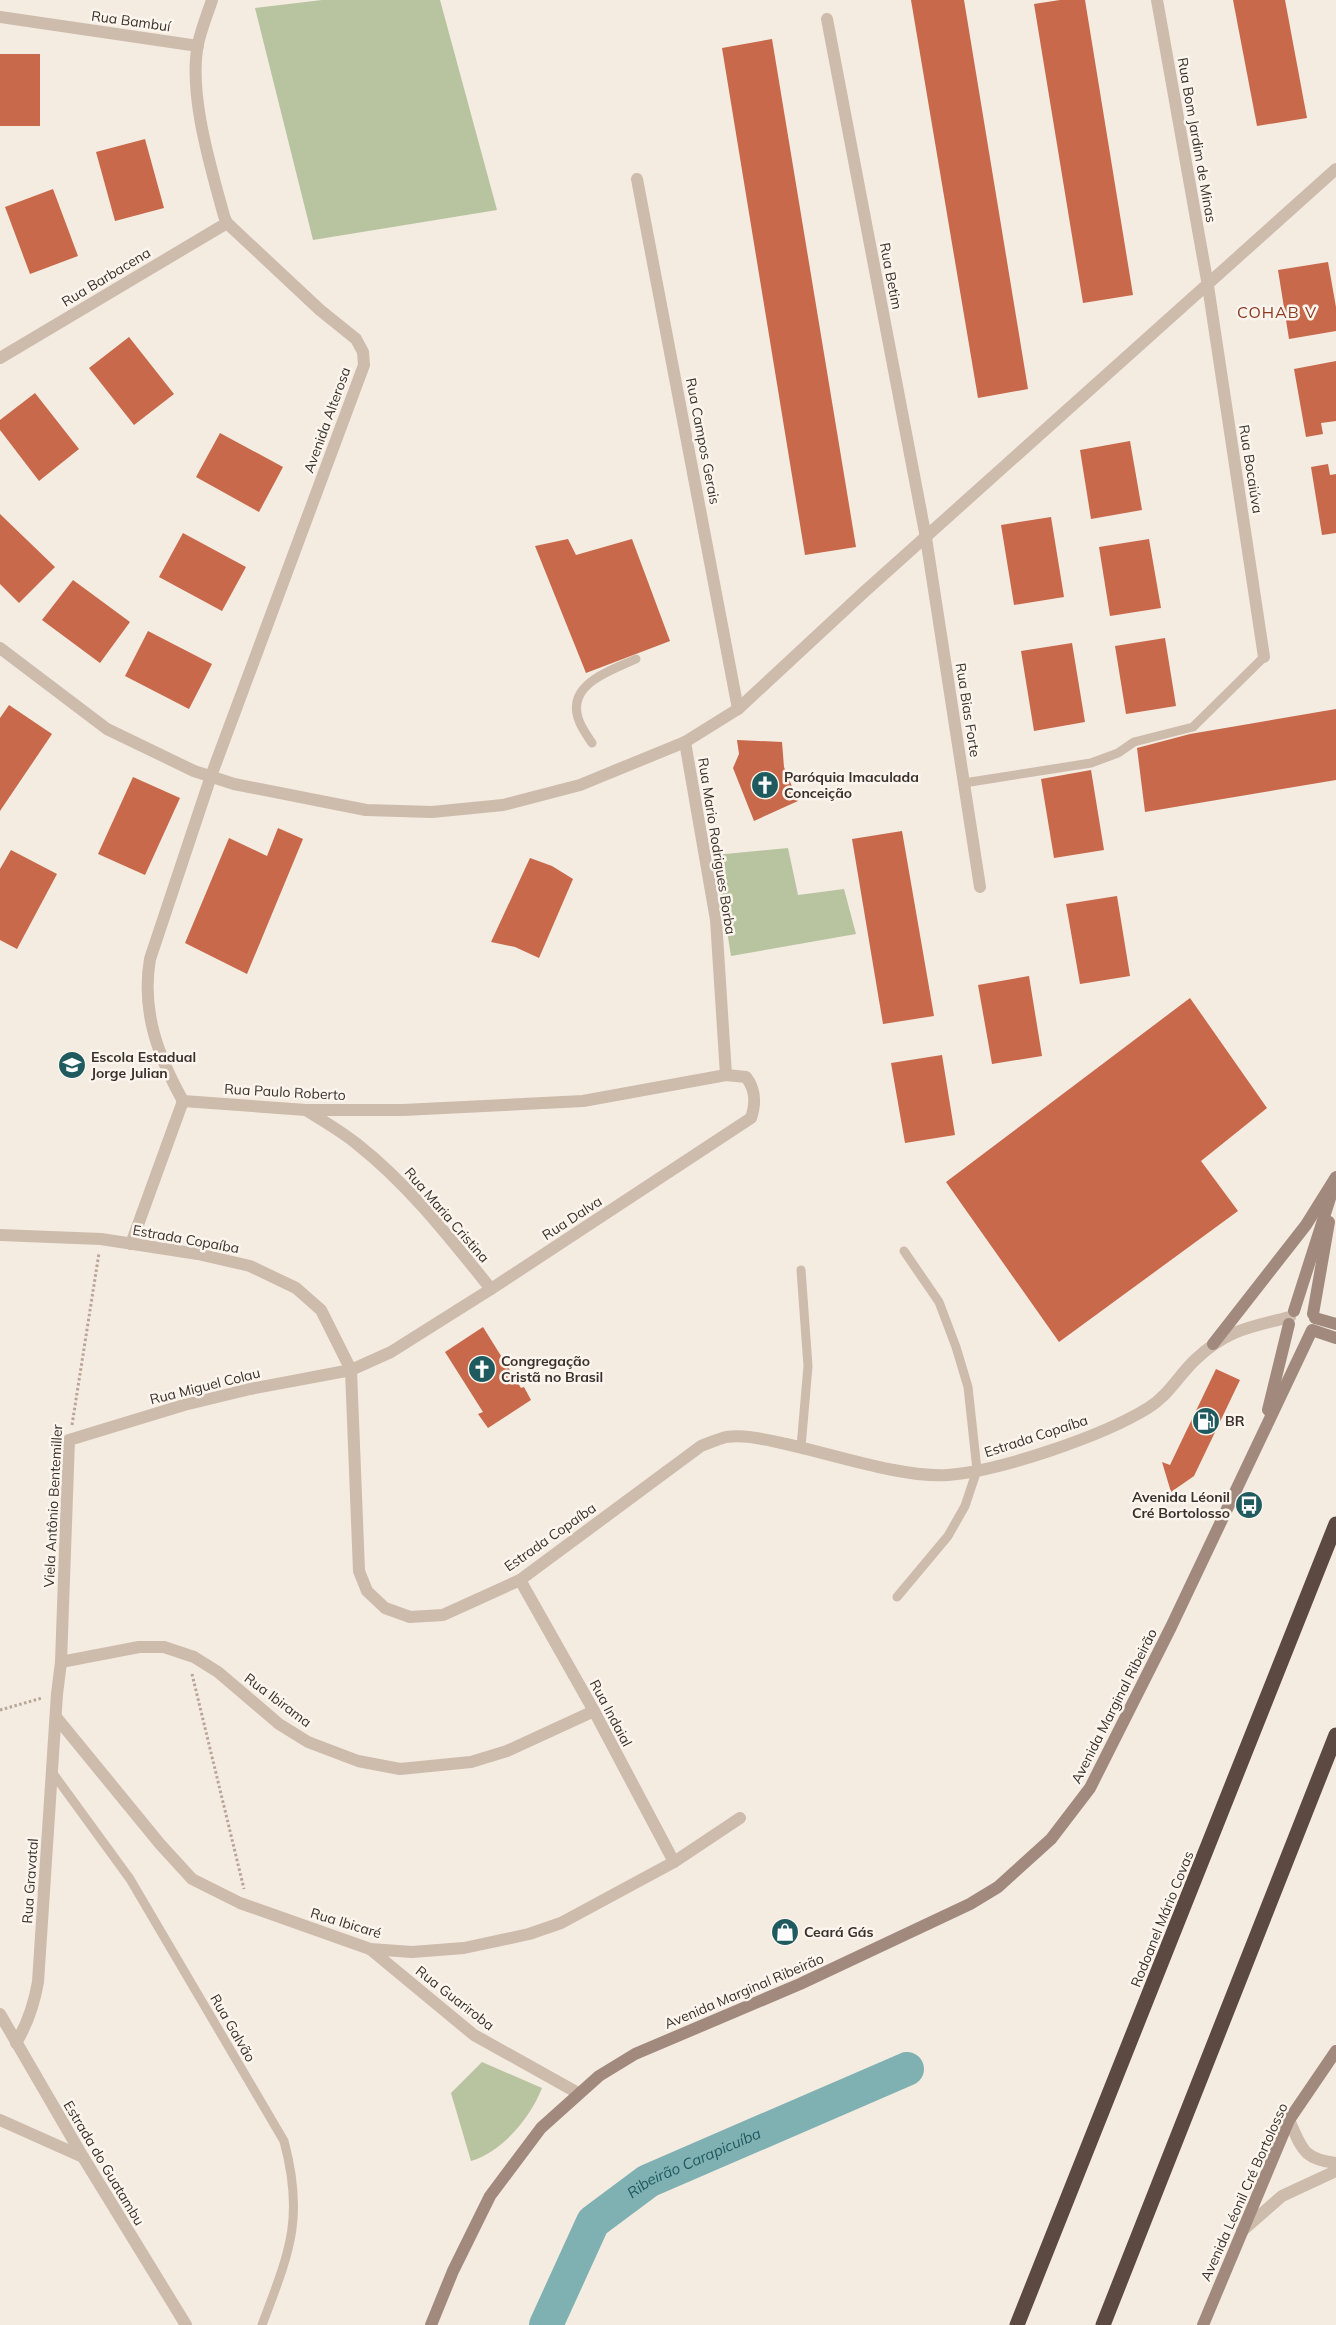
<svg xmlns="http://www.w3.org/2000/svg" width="1336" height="2325" font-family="Mulish,sans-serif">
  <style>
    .green { fill: #b8c4a0 }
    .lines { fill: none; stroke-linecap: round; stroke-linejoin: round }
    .river { stroke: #7fb0b2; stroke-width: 34 }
    .building { fill: #c8694b }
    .path { stroke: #b9a596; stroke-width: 3; stroke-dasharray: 2.5 2.5; stroke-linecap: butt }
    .service { stroke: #cdbbac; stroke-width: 9 }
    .minor { stroke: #cdbbac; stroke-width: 12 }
    .tertiary { stroke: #cdbbac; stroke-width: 12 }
    .secondary { stroke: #a18a7d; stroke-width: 12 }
    .motorway { stroke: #5c4a42; stroke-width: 15 }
    .labels { text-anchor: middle; stroke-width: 5; stroke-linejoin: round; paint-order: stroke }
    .street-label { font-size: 14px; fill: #3b302b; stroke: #fbf5ee }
    .poi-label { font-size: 14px; font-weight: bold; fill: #3b302b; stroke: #fbf5ee; text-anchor: start }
    .water-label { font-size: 15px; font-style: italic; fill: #1f5a5e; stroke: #fbf5ee }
    .quarter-label { font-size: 16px; letter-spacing: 1px; fill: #8c3b22; stroke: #fbf5ee }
  </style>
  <rect width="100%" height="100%" fill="#f4ebe1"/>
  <g class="green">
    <path d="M322,0H440L497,210L313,240L255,8Z"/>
    <path d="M788,848L798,895L844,889L856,934L731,956L715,855Z"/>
    <path d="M482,2062L542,2088C530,2118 503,2151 471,2161L451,2093Z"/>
  </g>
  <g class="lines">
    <path class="river" id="s1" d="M546,2325L593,2222L648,2181L907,2069"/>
  </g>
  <g class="building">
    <path d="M911,0H964L1028,389L978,398Z"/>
    <path d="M1060,0H1085L1133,295L1083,303L1034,4Z"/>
    <path d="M1233,0H1285L1307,118L1257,126Z"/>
    <path d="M772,39L856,547L805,555L722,48Z"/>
    <rect x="0" y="54" width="40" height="72"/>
    <path d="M145,139L164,208L115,221L96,152Z"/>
    <path d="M53,189L78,256L30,274L5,207Z"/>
    <path d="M1328,262L1336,307V331L1289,339L1278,270Z"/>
    <path d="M129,337L174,394L134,425L89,368Z"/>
    <path d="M1336,361V421L1321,423L1323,434L1306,437L1294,369Z"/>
    <path d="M35,393L79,449L39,481L0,430V420Z"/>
    <path d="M220,433L283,467L259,512L196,477Z"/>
    <path d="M1130,441L1142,510L1091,519L1080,450Z"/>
    <path d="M1328,464L1330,475L1336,474V533L1322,535L1311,467Z"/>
    <path d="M0,514L55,567L19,603L0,584Z"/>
    <path d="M1051,517L1064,597L1014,605L1001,525Z"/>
    <path d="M183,533L246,567L222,611L159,577Z"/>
    <path d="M568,539L576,555L632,539L670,641L586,673L535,546Z"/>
    <path d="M1149,539L1161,608L1110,616L1099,547Z"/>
    <path d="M73,580L130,622L100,663L42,620Z"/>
    <path d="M148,631L212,664L189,709L125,676Z"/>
    <path d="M1165,638L1176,706L1126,714L1115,646Z"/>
    <path d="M1072,643L1085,722L1034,731L1021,651Z"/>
    <path d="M9,705L52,734L0,811V718Z"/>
    <path d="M1336,709V780L1145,812L1137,748L1190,734Z"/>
    <path d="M737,740L782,742L784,767L798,801L754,821L733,768L739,754Z"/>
    <path d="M1091,770L1104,850L1054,858L1041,779Z"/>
    <path d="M133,777L180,798L145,875L98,854Z"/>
    <path d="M278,828L303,839L247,974L185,943L229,838L267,856Z"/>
    <path d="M902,831L934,1016L883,1024L852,839Z"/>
    <path d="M11,850L57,874L17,949L0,940V869Z"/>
    <path d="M530,858L552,866L573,879L539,958L515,947L491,942Z"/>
    <path d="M1117,896L1130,976L1080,984L1066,904Z"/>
    <path d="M1029,976L1042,1056L992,1064L978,985Z"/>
    <path d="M1190,998L1267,1108L1201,1161L1238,1211L1059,1342L946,1182Z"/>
    <path d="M942,1055L955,1135L905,1143L891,1063Z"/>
    <path d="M483,1327L521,1388L524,1387L531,1400L488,1428L478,1414L483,1412L445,1352Z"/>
    <path d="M1216,1369L1240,1380L1194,1476L1171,1492L1162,1462L1170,1465Z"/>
  </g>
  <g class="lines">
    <g class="path">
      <path d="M72,1425L99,1253"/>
      <path d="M192,1674L244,1889"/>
      <path d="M0,1710L42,1698"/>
    </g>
    <g class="service">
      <path d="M592,743C588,737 583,730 580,723C563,685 610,671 636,659"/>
      <path d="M964,783L1091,763L1118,753L1134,742L1193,727L1264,657"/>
      <path d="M801,1447L808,1366L801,1270"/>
      <path d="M897,1597L948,1536L965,1506L977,1470L968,1387L956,1347L939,1302L904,1251"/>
      <path d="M52,1772L130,1879L284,2141C305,2219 289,2253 262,2325"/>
    </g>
    <g class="minor">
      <path d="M1157,0L1208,286L1264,657"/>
      <path d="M0,17L198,46"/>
      <path d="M827,19L926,538L980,887"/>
      <path d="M637,179L738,709"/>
      <path d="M0,358L227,223"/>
      <path d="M685,742L716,920L726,1075"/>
      <path d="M183,1101C158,1056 141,1011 150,959L211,776L364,365L363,352L356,339L320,310L227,223L224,216C211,168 188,94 198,44C201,30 207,15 212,0"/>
      <path d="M306,1110C323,1121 341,1131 357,1144C409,1185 450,1238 491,1289"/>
      <path d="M0,1235L101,1239L198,1254L250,1266L296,1288L321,1310L351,1370L359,1571L367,1591L385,1608L410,1617L443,1615L520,1580L701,1446C709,1443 718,1439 726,1437C746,1434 766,1440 786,1444C832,1454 902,1478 948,1475C1000,1471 1103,1436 1148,1408C1168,1396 1179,1375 1195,1360C1226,1330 1250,1327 1290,1317"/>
      <path d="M131,1244L183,1101"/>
      <path d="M520,1580L594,1711L674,1862"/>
      <path d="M61,1662L139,1647H164L194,1657L218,1672L279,1724L308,1742L358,1761L400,1769L471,1762L507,1751L594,1711"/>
      <path d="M56,1717L160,1844L192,1879L240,1903L370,1949L412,1952L464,1948L529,1934L561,1923L674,1862L740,1818"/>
      <path d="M370,1949L474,2035L578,2093"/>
      <path d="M0,2014L83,2157L186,2325"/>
      <path d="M16,2043C28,2023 34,2005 38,1982L57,1694L61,1662L69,1440L184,1405L250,1389L351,1370L391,1352L491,1289L751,1118C756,1103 756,1090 746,1077L726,1075L583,1101L403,1110H306L183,1101"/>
      <path d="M0,2120L83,2157"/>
    </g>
    <g class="tertiary">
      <path d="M0,648L107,729L194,771L234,784L366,810L432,812L503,805L580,785L685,742L738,709L863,593L1336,169"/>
      <path d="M1289,2120C1302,2148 1302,2159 1336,2163"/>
      <path d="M1242,2231L1282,2196L1336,2171"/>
    </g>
    <g class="secondary">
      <path d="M1294,1311L1332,1192"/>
      <path d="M1313,1314L1329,1222"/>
      <path d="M1315,1318L1336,1324"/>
      <path d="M1213,1344L1306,1225L1336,1177"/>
      <path d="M1268,1410L1289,1324"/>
      <path d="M431,2325L453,2271L490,2196L541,2128L599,2076L635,2054L800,1984L970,1904L998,1887L1051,1839L1090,1788L1171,1627L1312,1330L1336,1338"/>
      <path d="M1203,2325L1289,2120L1336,2051"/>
    </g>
    <g class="motorway">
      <path d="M1017,2325L1336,1524"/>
      <path d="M1103,2325L1336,1735"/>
    </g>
  </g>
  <defs>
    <g id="church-disc" transform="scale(1.4375)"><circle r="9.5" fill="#1f5a5e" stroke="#fbf5ee"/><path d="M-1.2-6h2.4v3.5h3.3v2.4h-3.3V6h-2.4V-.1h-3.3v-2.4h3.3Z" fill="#fff"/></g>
    <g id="school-disc" transform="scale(1.4375)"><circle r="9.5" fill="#1f5a5e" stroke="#fbf5ee"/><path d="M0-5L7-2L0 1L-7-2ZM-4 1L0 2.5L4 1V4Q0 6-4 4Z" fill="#fff"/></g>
    <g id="fuel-disc" transform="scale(1.4375)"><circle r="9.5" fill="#1f5a5e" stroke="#fbf5ee"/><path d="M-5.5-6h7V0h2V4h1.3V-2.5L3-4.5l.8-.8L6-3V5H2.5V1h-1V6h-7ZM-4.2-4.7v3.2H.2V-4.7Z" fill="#fff"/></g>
    <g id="bus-disc" transform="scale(1.4375)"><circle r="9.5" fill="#1f5a5e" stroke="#fbf5ee"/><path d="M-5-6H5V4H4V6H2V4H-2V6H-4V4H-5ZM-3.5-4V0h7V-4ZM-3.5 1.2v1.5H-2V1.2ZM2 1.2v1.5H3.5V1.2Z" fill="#fff"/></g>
    <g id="shop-disc" transform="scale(1.4375)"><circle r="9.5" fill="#1f5a5e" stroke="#fbf5ee"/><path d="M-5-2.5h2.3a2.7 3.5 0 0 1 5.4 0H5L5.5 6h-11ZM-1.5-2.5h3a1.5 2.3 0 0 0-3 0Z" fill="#fff"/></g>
  </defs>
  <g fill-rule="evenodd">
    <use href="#church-disc" x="765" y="785"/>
    <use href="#school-disc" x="72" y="1065"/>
    <use href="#church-disc" x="482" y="1369"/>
    <use href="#fuel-disc" x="1206" y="1421"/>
    <use href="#bus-disc" x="1249" y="1505"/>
    <use href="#shop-disc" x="785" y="1932"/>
  </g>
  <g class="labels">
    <g class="street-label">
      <text transform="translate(131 21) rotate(8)" y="5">Rua Bambuí</text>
      <text transform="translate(1197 140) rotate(80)" y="5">Rua Bom Jardim de Minas</text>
      <text transform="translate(891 276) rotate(79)" y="5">Rua Betim</text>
      <text transform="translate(106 277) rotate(-31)" y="5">Rua Barbacena</text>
      <text transform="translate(327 420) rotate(-70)" y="5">Avenida Alterosa</text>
      <text transform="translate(703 441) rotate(79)" y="5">Rua Campos Gerais</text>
      <text transform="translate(1251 469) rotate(81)" y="5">Rua Bocaiúva</text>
      <text transform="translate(968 710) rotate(81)" y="5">Rua Bias Forte</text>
      <text transform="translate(717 846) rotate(81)" y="5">Rua Mario Rodrigues Borba</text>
      <text transform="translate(285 1092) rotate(3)" y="5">Rua Paulo Roberto</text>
      <text transform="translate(447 1215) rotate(49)" y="5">Rua Maria Cristina</text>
      <text transform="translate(572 1218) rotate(-33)" y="5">Rua Dalva</text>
      <text transform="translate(186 1239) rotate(10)" y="5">Estrada Copaíba</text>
      <text transform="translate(205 1386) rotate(-14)" y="5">Rua Miguel Colau</text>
      <text transform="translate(1036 1436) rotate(-18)" y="5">Estrada Copaíba</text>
      <text transform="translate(53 1506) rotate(-87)" y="5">Viela Antônio Bentemiller</text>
      <text transform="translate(550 1537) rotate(-35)" y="5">Estrada Copaíba</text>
      <text transform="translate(278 1700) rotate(37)" y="5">Rua Ibirama</text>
      <text transform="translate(1114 1706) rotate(-63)" y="5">Avenida Marginal Ribeirão</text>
      <text transform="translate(611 1713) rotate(62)" y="5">Rua Indaial</text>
      <text transform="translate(30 1881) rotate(-86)" y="5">Rua Gravatal</text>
      <text transform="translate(1162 1919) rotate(-68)" y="5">Rodoanel Mário Covas</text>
      <text transform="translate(346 1923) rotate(17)" y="5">Rua Ibicaré</text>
      <text transform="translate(744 1991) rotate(-23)" y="5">Avenida Marginal Ribeirão</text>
      <text transform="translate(455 1998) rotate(38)" y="5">Rua Guariroba</text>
      <text transform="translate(233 2028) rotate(60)" y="5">Rua Galvão</text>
      <text transform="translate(104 2163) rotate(59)" y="5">Estrada do Guatambu</text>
      <text transform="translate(1244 2192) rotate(-66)" y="5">Avenida Léonil Cré Bortolosso</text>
    </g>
    <g class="poi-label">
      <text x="784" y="782">Paróquia Imaculada<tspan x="784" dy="16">Conceição</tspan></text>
      <text x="91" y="1062">Escola Estadual<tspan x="91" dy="16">Jorge Julian</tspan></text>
      <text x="501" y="1366">Congregação<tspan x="501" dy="16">Cristã no Brasil</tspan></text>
      <text x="1225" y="1426">BR</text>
      <text x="1230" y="1502" text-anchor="end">Avenida Léonil<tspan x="1230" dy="16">Cré Bortolosso</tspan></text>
      <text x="804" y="1937">Ceará Gás</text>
    </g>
    <g class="water-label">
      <text dy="5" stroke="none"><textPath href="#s1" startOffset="231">Ribeirão Carapicuíba</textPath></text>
    </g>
    <g class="quarter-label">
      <text x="1277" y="318">COHAB V</text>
    </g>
  </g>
</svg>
